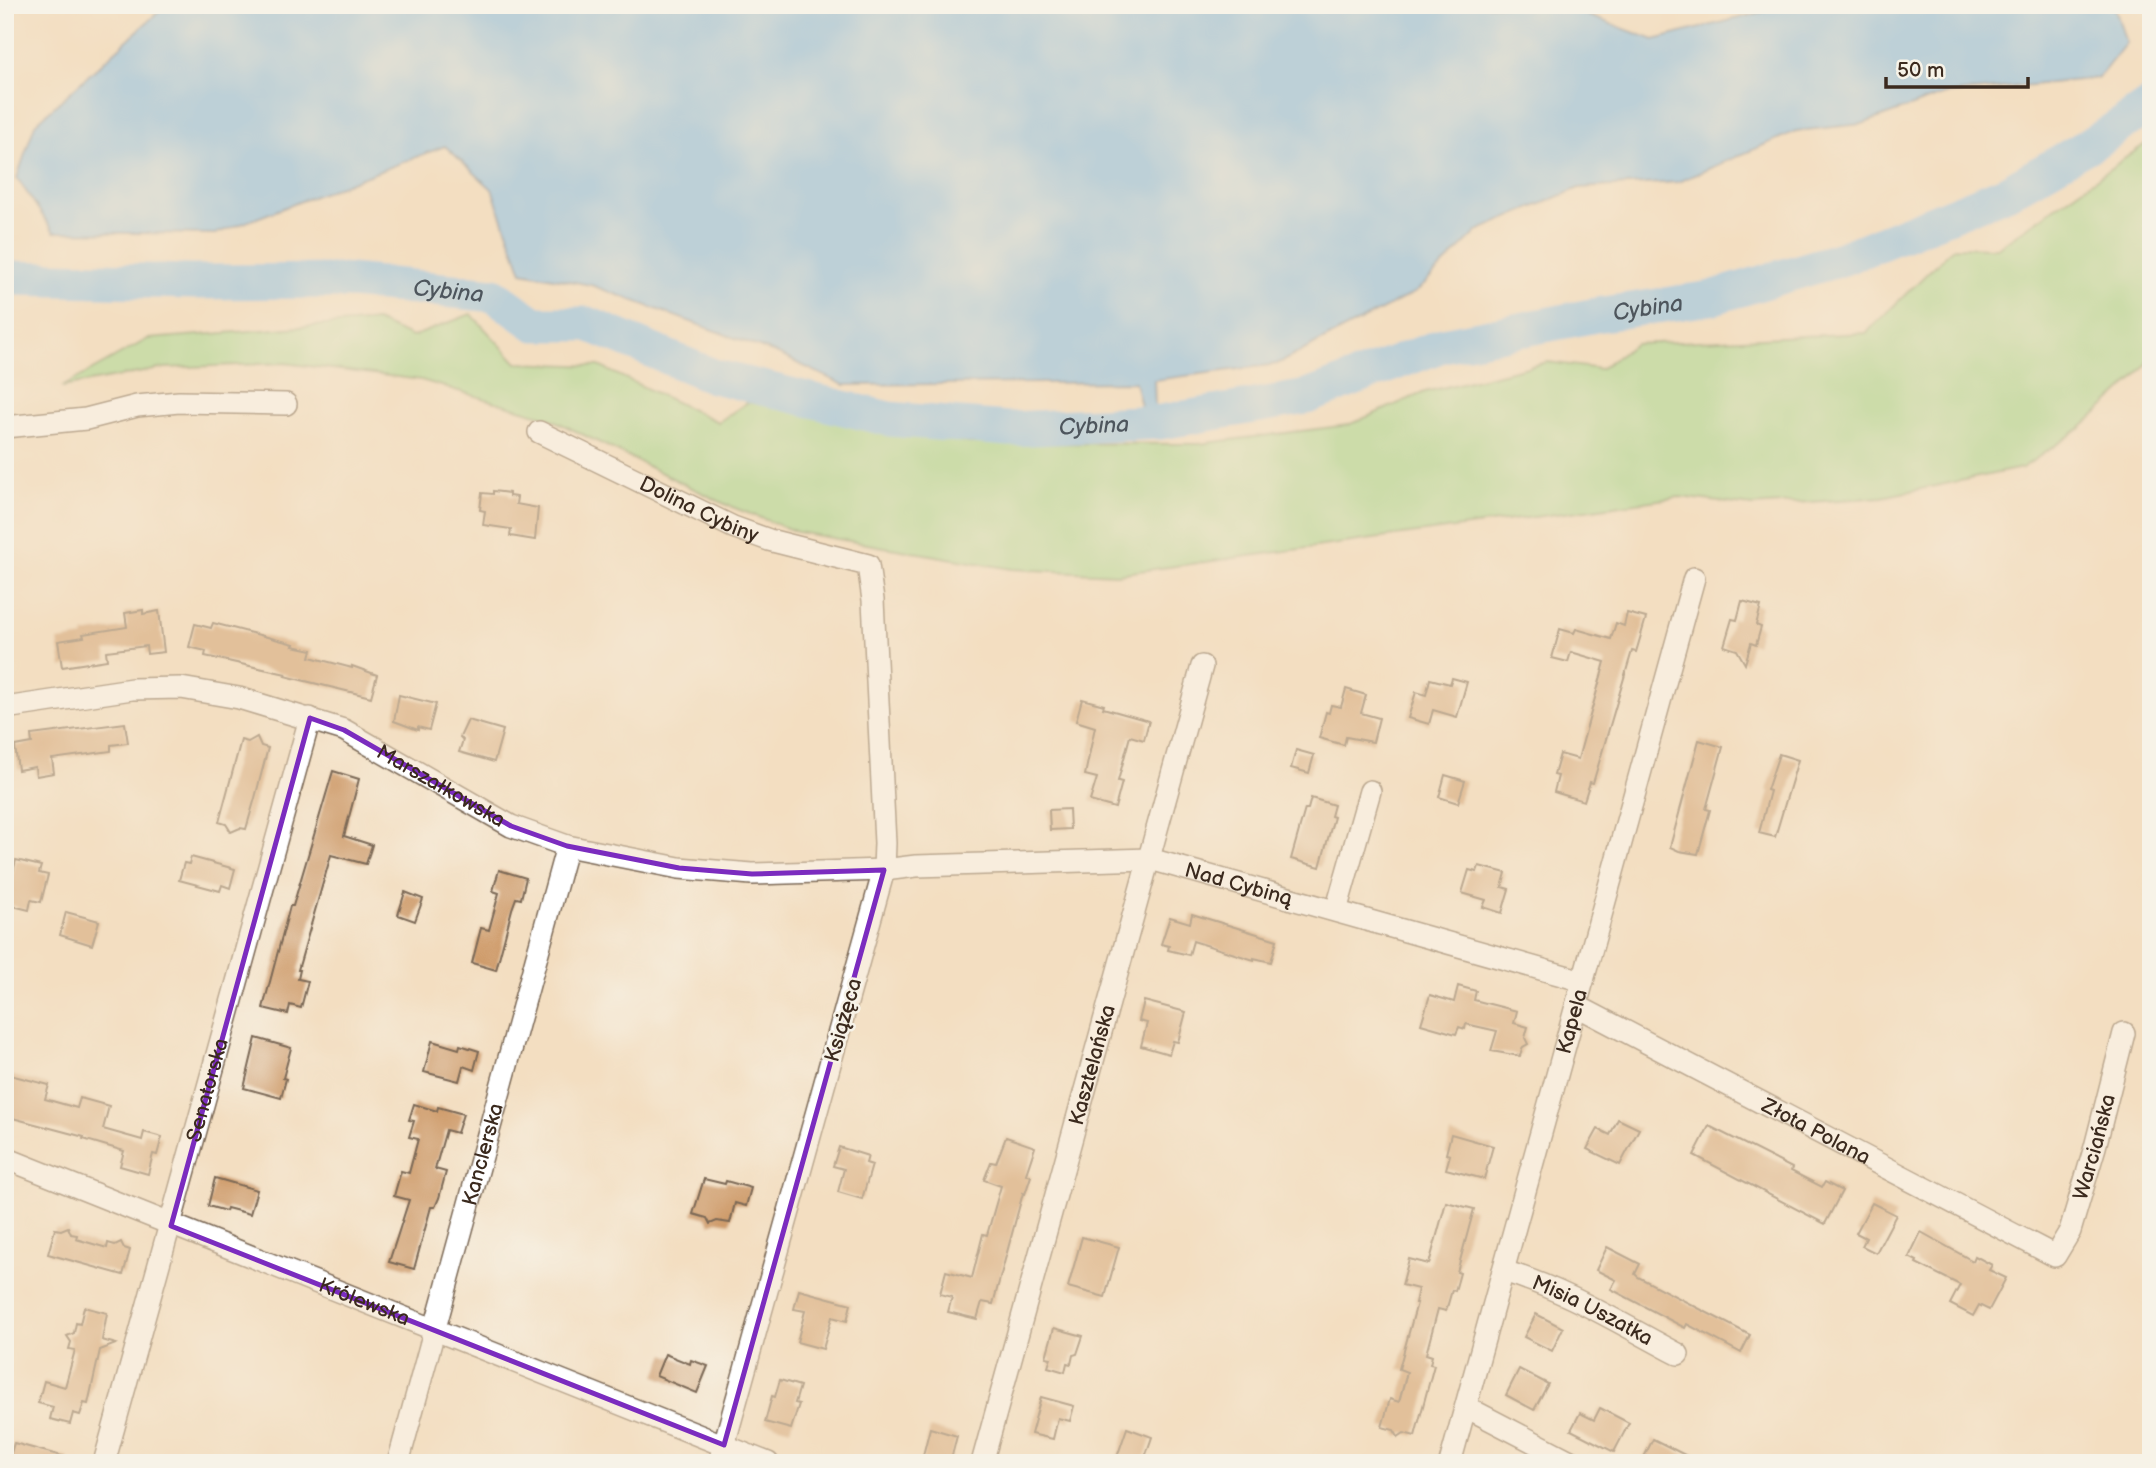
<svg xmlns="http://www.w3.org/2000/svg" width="2156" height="1468" font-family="'Balsamiq Sans',sans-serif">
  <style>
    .green { fill: #9ed98d; stroke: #6c8256; stroke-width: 2 }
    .water { fill: #7bbef1; stroke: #5b7488; stroke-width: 2 }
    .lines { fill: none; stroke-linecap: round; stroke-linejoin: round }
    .river { stroke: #7bbef1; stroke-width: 35 }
    .building { fill: #cf9c6c }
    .minor-casing { stroke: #7b6957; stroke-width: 24 }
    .minor { stroke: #fff; stroke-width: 21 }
    .marked { fill: none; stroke: #7b2cbf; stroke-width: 5; stroke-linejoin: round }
    .labels { text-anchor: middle; stroke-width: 5; stroke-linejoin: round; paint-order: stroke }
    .street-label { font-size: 21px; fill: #3b2a1e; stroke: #f7f3e8 }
    .water-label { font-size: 23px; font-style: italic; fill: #4e565d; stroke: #f7f3e8 }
  </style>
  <rect width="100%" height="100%" fill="#f7f3e8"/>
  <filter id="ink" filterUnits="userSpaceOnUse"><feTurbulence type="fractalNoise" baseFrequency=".0143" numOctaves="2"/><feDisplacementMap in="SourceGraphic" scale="14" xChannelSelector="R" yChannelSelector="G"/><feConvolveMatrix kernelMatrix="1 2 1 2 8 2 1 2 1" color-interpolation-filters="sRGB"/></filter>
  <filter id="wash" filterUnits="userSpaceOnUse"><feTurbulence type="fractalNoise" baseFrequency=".00686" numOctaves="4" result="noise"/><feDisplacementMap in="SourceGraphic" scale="28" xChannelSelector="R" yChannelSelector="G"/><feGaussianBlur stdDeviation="1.57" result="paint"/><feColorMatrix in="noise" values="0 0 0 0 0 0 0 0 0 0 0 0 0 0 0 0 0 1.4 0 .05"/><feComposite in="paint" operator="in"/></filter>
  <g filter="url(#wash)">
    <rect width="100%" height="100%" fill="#f3dec1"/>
    <path class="green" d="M2151,140V359L2131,382L2081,428L2022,468L1882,497L1752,506L1680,497L1117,574L1012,569L797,532L727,505L547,417L421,380L284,363L165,368L62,387L148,339L376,321L412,337L471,314L517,363L599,366L718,422L748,402L969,443L1199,444L1348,425L1425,392L1548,362L1600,369L1635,344L1866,333L1954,247L1997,248Z"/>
    <path class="water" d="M166,5H1560L1654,40L1789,5H2114L2126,43L2098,78L1945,94L1862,124L1796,131L1678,182L1579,188L1479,230L1416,292L1277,364L1154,380L1155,407L1142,410L1135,382L844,385L778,354L591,285L522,272L492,189L445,146L215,234L54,232L17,178L35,124Z"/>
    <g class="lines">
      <path class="river" id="s1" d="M5,278L194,282L350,281L494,295L535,324H588L713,376L889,419L1009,429L1161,422L1307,397L1443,345L1596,315L1711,298L1844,258L2007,192L2103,137L2151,104"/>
    </g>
    <g id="blocks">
      <g class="building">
        <path d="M493,491L509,493V496L517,497L516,504L538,508L535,540L510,536L511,529L483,525L485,511L480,510L482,493L493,494Z"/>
        <path d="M1742,601L1761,606L1756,625L1761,627L1756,645L1751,643L1745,664L1737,650L1724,646L1732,619L1737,620Z"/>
        <path d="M143,610V614L159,611L164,652L147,654L146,646L106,651L107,660L62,667L58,641L84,637L83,634L127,627L125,613Z"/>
        <path d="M1627,613L1646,618L1636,652L1632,651L1593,783L1590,782L1584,801L1554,792L1558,776L1554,775L1560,754L1578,759L1605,662L1571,652L1568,662L1552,658L1560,629L1574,633L1576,629L1611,639L1616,623L1624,626Z"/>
        <path d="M213,623L294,644L293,646L312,650L310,657L352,668V666L377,675L371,697L285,676L286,674L205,656L206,651L189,647L195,624L211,628Z"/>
        <path d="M1452,678L1467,682L1457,717L1433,710L1429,724L1408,718L1416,692L1426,695L1430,679L1450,684Z"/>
        <path d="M1346,689L1366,695L1361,713L1379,718L1373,742L1346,737L1344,745L1319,738L1326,712L1329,713L1331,705L1341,707Z"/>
        <path d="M399,695L436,704L429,730L418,727V730L394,721Z"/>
        <path d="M1082,699L1104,705L1103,708L1149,721L1144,740L1130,736L1118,781L1122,782L1115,808L1090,801L1097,778L1085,775L1095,727L1076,721Z"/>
        <path d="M468,720L503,730L494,762L459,752L463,740L460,737Z"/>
        <path d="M125,723L128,743L111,745V751L52,759L54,773L36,776L35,767L18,770L15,746L32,743L31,735Z"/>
        <path d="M257,737L261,746L268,748L255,798L246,829L240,828L231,832L226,824L219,822L233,770L241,740L248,742Z"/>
        <path d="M1699,740L1723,747L1706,809L1710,810L1698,854L1679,851L1670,847Z"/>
        <path d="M1296,750L1314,755L1309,773L1291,768Z"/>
        <path d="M1779,754L1798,760L1775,837L1759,833L1770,791L1767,790Z"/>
        <path d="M333,771L359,779L344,836L372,845L366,864L331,855L298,970H300L298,979L308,981L301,1008L290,1005L288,1014L263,1008L290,906H293Z"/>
        <path d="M1445,775L1465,781L1458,803L1439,797Z"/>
        <path d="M1311,798L1334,805L1331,816L1334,817L1320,867L1291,859L1305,809H1308Z"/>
        <path d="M1069,809L1070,829L1050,830L1049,810Z"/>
        <path d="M191,857L235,869L230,888L222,885L220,891L179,880L184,863L189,864Z"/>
        <path d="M16,860L41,866L39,873L48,875L41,902L31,900L29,910L5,904Z"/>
        <path d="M1479,866L1506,873L1502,887L1509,889L1502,913L1483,907L1486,900L1462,893L1469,870L1477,872Z"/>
        <path d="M499,870L526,878L521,899L516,898L512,909L496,970L472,963L481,928L489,930L499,893L493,891Z"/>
        <path d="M405,892L423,899L415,921L398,915Z"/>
        <path d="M66,912L99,921L92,945L60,935Z"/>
        <path d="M1192,914L1277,940L1271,962L1254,958V960L1193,941L1189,955L1168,950L1169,946L1161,944L1170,917L1190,923Z"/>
        <path d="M1458,986L1476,991L1474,1000L1517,1011L1514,1023L1528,1027L1525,1038L1528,1044L1523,1047L1520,1056L1491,1051L1497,1031L1466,1024L1465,1029L1459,1027L1456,1034L1421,1024L1430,995L1454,1002Z"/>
        <path d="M1144,1001L1186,1012L1178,1042L1173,1041L1169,1054L1141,1046L1147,1023L1139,1021Z"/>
        <path d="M256,1038L291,1048L283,1078L286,1079L281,1098L244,1088Z"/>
        <path d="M432,1041L459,1049L460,1045L479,1051L474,1070L463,1066L459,1081L424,1072Z"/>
        <path d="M10,1075L49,1085L45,1099L77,1108L80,1098L109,1106L103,1129L142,1140L144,1132L162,1137L157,1155L153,1154L148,1174L120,1166L124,1151L83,1139L84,1137L5,1116V1094Z"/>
        <path d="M414,1104L437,1111L438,1107L463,1114L457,1133L446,1130L435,1169L446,1172L439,1198L435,1207H431L414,1269L389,1262L409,1200L394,1196L401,1171L409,1173L418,1139L409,1137L414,1121L409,1120Z"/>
        <path d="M1618,1119L1639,1129L1620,1165L1587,1149L1598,1129L1610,1135Z"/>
        <path d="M1709,1126L1792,1168L1791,1171L1822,1187L1825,1182L1842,1191L1825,1224L1694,1155Z"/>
        <path d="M1451,1134L1493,1146L1484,1179L1446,1169L1450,1155L1446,1154Z"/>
        <path d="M1006,1137L1035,1147L1026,1174L1031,1176L1025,1194L1023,1193L993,1304L982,1302L977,1319L948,1312L952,1297L940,1294L946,1271L972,1278L983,1234L987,1235L1001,1186L984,1180L991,1162L996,1163Z"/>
        <path d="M839,1147L868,1156L866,1163L872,1165L862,1199L838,1192L844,1169L833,1166Z"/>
        <path d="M215,1178L257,1190L250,1214L227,1208L226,1211L208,1206Z"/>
        <path d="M704,1179L725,1184L726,1181L751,1188L746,1206L735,1203L730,1223L717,1221L710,1224L707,1218L693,1214Z"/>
        <path d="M1446,1202L1474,1209L1457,1272L1460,1273L1455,1291L1452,1290L1446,1311L1438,1309L1426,1354L1432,1356L1430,1364L1434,1365L1415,1436L1404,1433L1398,1437L1394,1430L1382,1427L1390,1399L1399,1402L1407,1372L1399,1369L1417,1303H1415L1418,1289L1402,1285L1409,1259L1429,1264Z"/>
        <path d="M1872,1203L1896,1215L1876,1253L1862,1246L1866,1238L1856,1233Z"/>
        <path d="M68,1227L71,1234L77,1235L76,1239L107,1248L108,1243L115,1245L121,1242L124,1248L130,1250L123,1275L48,1254L55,1229L61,1230Z"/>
        <path d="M1921,1232L1973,1261L1975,1256L1992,1265L1989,1270L2006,1278L1989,1310L1979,1305L1973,1316L1950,1304L1960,1285L1916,1263L1917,1261L1909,1257Z"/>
        <path d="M1082,1237L1119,1247L1105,1297L1068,1287Z"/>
        <path d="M1607,1247L1640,1264L1635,1274L1638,1277L1750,1335L1741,1353L1687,1324L1685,1328L1611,1289L1616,1280L1596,1270Z"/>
        <path d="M799,1290L851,1304L847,1321L832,1317L823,1349L797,1342L805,1311L794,1309Z"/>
        <path d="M84,1307L107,1313L102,1340L116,1344L100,1350L88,1404L84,1403L80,1415L73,1413L70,1424L50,1419L53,1407L38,1403L44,1381L65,1387L75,1350L69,1349L71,1342L67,1336L74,1333L76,1323L80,1324Z"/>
        <path d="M1536,1314L1563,1328L1552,1351L1524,1337Z"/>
        <path d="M1054,1328L1083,1336L1077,1354L1073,1355L1071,1364L1067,1363L1065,1372L1048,1367L1051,1358L1046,1357Z"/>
        <path d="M665,1354L690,1364L691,1360L708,1366L697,1393L656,1376Z"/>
        <path d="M1519,1369L1548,1384L1534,1410L1506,1395Z"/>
        <path d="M780,1380L800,1386L795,1403L799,1404L791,1429L765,1422L772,1396L775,1397Z"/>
        <path d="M1041,1397L1074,1406L1070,1421L1058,1418L1053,1439L1031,1434Z"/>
        <path d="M1600,1408L1629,1423L1614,1452L1571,1430L1580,1413L1594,1420Z"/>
        <path d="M930,1428L957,1436L950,1463H921Z"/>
        <path d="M1127,1428L1152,1437L1143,1463H1125L1116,1460Z"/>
        <path d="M1653,1439L1701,1463H1641Z"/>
        <path d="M14,1443L69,1458L68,1463H8Z"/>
      </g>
    </g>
  </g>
  <g filter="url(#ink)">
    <use href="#blocks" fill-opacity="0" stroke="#7b6957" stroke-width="2"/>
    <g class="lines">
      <g class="minor-casing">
        <g id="minor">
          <path d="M5,427L86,419L137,406L179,402L286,404"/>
          <path id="s2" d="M539,432L733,527L769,540L868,565L873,600L885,843L884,870L719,1463"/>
          <path id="s3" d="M5,708L132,689L181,688L239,698L344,730L511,826L567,846L679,868L752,874L884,870L916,866L1150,859L1583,981"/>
          <path d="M1336,911L1370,791"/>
          <path id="s4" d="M1577,1006L2055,1256L2070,1231L2095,1147L2124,1033"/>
          <path id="s5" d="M5,1158L768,1463"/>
          <path id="s6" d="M1503,1271C1565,1289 1621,1324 1678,1354"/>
          <path d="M1466,1407L1574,1463"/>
          <path id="s7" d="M104,1463L310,718"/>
          <path id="s8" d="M398,1463L567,846"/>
          <path id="s9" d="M982,1463L1202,666"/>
          <path id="s10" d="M1450,1463L1694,578"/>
        </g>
      </g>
      <use href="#minor" class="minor"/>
    </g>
  </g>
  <path d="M0 0H2156V1468H0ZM310,718L344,730L511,826L567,846L679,868L752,874L884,870L724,1445L171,1226Z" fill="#f3dec1" fill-opacity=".55" fill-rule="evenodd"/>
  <path class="marked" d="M310,718L344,730L511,826L567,846L679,868L752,874L884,870L724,1445L171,1226Z"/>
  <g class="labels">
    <g class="street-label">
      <text dy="7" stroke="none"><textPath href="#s2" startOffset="178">Dolina Cybiny</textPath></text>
      <text dy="7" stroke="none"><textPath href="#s3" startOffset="458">Marszałkowska</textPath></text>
      <text dy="7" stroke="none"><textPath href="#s3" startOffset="1276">Nad Cybiną</textPath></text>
      <text transform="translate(843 1020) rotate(-74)" y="7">Książęca</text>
      <text dy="7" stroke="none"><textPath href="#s10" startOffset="458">Kapela</textPath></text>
      <text dy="7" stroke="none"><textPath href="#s9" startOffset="413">Kasztelańska</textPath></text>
      <text dy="7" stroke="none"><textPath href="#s7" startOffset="387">Senatorska</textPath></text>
      <text dy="7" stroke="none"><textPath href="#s4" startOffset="270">Złota Polana</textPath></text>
      <text dy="7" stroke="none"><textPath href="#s4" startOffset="656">Warciańska</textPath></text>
      <text dy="7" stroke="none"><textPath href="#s8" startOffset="320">Kanclerska</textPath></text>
      <text dy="7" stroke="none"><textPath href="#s5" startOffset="387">Królewska</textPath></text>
      <text dy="7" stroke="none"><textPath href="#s6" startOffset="98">Misia Uszatka</textPath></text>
    </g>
    <g class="water-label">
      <text dy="8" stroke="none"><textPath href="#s1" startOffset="444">Cybina</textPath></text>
      <text dy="8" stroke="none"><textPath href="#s1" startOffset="1684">Cybina</textPath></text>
      <text dy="8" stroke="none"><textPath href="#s1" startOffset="1115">Cybina</textPath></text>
    </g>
  </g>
  <rect width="2156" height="1468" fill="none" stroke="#f7f3e8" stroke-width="28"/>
  <path d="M1886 77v10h142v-10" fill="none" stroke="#3b2a1e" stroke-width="3.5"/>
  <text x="1897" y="77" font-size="21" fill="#3b2a1e" stroke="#f7f3e8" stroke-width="5" paint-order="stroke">50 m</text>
</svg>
